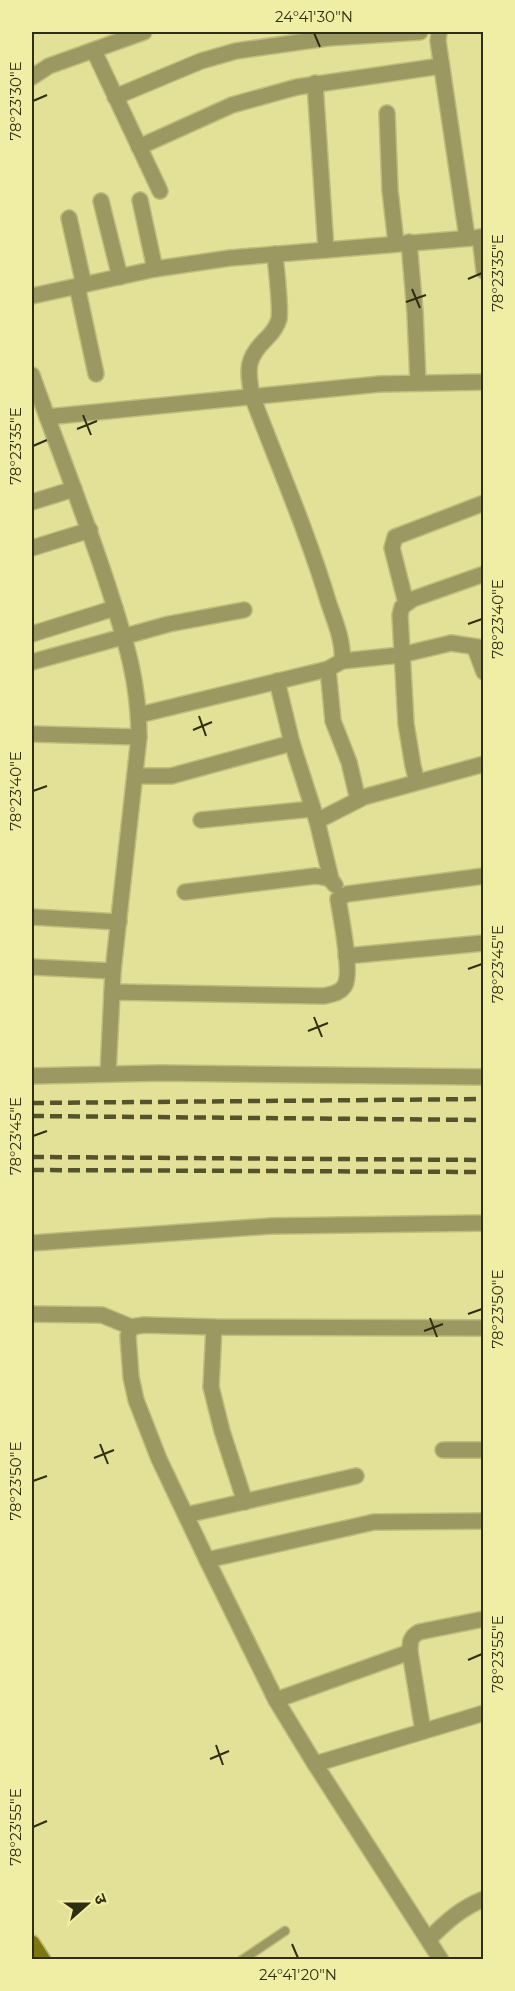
<svg xmlns="http://www.w3.org/2000/svg" width="515" height="1991" font-family="Montserrat,'Noto Sans Devanagari',sans-serif">
  <style>
    .lines { fill: none; stroke-linecap: round; stroke-linejoin: round }
    .service-casing { stroke: #bfbd7c; stroke-width: 11 }
    .minor-casing { stroke: #bfbd7c; stroke-width: 18 }
    .secondary-casing { stroke: #bfbd7c; stroke-width: 18 }
    .service { stroke: #9b9961; stroke-width: 8 }
    .minor { stroke: #9b9961; stroke-width: 15 }
    .secondary { stroke: #7c7711; stroke-width: 15 }
    .rail { stroke: #54532c; stroke-width: 4.5; stroke-dasharray: 12 6; stroke-linecap: butt }
    .ticks { fill: none; stroke: #2f2e10; stroke-width: 2 }
    .neatline { fill: none; stroke: #2f2e10; stroke-width: 2 }
    .ticks-label { font-size: 15px; text-anchor: middle; fill: #2f2e10 }
  </style>
  <rect width="100%" height="100%" fill="#e3e197"/>
  <g class="lines">
    <g class="service-casing">
      <path id="service" d="M242,1960L285,1931"/>
    </g>
    <g class="minor-casing">
      <g id="minor">
        <path d="M439,32L438,41L467,237"/>
        <path d="M94,51L160,191"/>
        <path d="M32,77L49,66L144,32"/>
        <path d="M315,83L326,250"/>
        <path d="M115,97L201,61L236,51L328,38L420,32"/>
        <path d="M387,113L390,190L396,243"/>
        <path d="M139,147L232,105L297,87L441,66"/>
        <path d="M140,200L155,269"/>
        <path d="M101,201L120,277"/>
        <path d="M69,218L84,285"/>
        <path d="M480,237L484,271"/>
        <path d="M409,242L415,312L418,382"/>
        <path d="M77,286L96,374"/>
        <path d="M32,296L155,269L230,258L484,237"/>
        <path d="M32,375C57,446 85,515 108,586C125,639 139,680 139,737L113,971L108,1074"/>
        <path d="M47,417L380,384L484,382"/>
        <path d="M32,502L74,489"/>
        <path d="M32,548L90,530"/>
        <path d="M406,603L392,548L395,537L484,503"/>
        <path d="M32,634L115,608"/>
        <path d="M475,648L484,672"/>
        <path d="M342,661L401,655L451,643L484,648"/>
        <path d="M32,662L169,624L244,610"/>
        <path d="M328,669L333,721L349,762L358,800"/>
        <path d="M277,681L292,743L317,821L331,879"/>
        <path d="M139,715L328,669L342,661C344,643 335,621 329,604C308,533 278,465 252,396C247,369 246,358 267,338C272,333 277,326 279,319C281,305 276,269 275,254"/>
        <path d="M32,734L139,737"/>
        <path d="M136,776H171L292,743"/>
        <path d="M417,782L413,766L406,724L400,615L402,607L413,599L484,574"/>
        <path d="M201,820L312,809"/>
        <path d="M317,821L364,797L484,764"/>
        <path d="M185,892L315,876C324,877 330,877 335,885"/>
        <path d="M32,917L119,922"/>
        <path d="M346,956L484,943"/>
        <path d="M32,967L113,971"/>
        <path d="M112,992L324,996C332,994 341,993 345,985C352,972 341,917 338,899L347,894L484,876"/>
        <path d="M32,1076L160,1073L484,1077"/>
        <path d="M32,1243L271,1226L484,1223"/>
        <path d="M32,1314L102,1315L131,1327"/>
        <path d="M214,1327L211,1387L222,1431L245,1502"/>
        <path d="M443,1450H484"/>
        <path d="M186,1515L356,1476"/>
        <path d="M207,1560L374,1522L484,1521"/>
        <path d="M276,1700L410,1652"/>
        <path d="M423,1731L410,1652C410,1642 410,1637 419,1632L484,1619"/>
        <path d="M315,1764L484,1713"/>
        <path d="M429,1939C446,1922 461,1908 484,1899"/>
        <path d="M441,1960L315,1764L276,1700L207,1560L159,1459L136,1400L131,1377L128,1336L131,1327L144,1325L214,1327L484,1328"/>
      </g>
    </g>
    <g class="secondary-casing">
      <path id="secondary" d="M32,1943L43,1960"/>
    </g>
    <use href="#service" class="service"/>
    <use href="#minor" class="minor"/>
    <use href="#secondary" class="secondary"/>
    <g class="rail">
      <path d="M32,1103L484,1099"/>
      <path d="M32,1116L484,1120"/>
      <path d="M32,1157L484,1160"/>
      <path d="M32,1170L484,1172"/>
    </g>
  </g>
  <path class="ticks" d="M314,33L320,47M33,101L47,95M468,279L482,273M412,289L420,308M406,302L426,295M83,415L91,435M77,429L97,421M33,446L47,440M468,624L482,619M199,716L206,736M193,730L212,722M33,791L47,786M468,969L482,964M314,1017L322,1037M308,1031L328,1023M33,1136L47,1131M468,1314L482,1309M430,1318L437,1337M424,1331L443,1324M100,1444L108,1464M94,1458L114,1450M33,1481L47,1476M468,1660L482,1654M216,1745L223,1765M210,1759L229,1751M33,1827L47,1821M292,1944L298,1958"/>
  <rect width="515" height="1991" fill="none" stroke="#f0eea4" stroke-width="66"/>
  <g transform="translate(87 1904) rotate(69)" stroke="#f0eea4" stroke-width="4.5" paint-order="stroke">
  <path d="M0-4.5L10 22L0 15L-10 22Z" fill="#2f2e10"/>
  <text y="-9" font-size="16" font-weight="bold" text-anchor="middle" fill="#2f2e10">उ</text>
  </g>
  <rect x="33" y="33" width="449" height="1925" class="neatline"/>
  <g class="ticks-label">
    <text x="314" y="22">24°41'30"N</text>
    <text transform="translate(16 101) rotate(-90)" y="5">78°23'30"E</text>
    <text transform="translate(498 273) rotate(-90)" y="5">78°23'35"E</text>
    <text transform="translate(16 446) rotate(-90)" y="5">78°23'35"E</text>
    <text transform="translate(498 619) rotate(-90)" y="5">78°23'40"E</text>
    <text transform="translate(16 791) rotate(-90)" y="5">78°23'40"E</text>
    <text transform="translate(498 964) rotate(-90)" y="5">78°23'45"E</text>
    <text transform="translate(16 1136) rotate(-90)" y="5">78°23'45"E</text>
    <text transform="translate(498 1309) rotate(-90)" y="5">78°23'50"E</text>
    <text transform="translate(16 1481) rotate(-90)" y="5">78°23'50"E</text>
    <text transform="translate(498 1654) rotate(-90)" y="5">78°23'55"E</text>
    <text transform="translate(16 1827) rotate(-90)" y="5">78°23'55"E</text>
    <text x="298" y="1980">24°41'20"N</text>
  </g>
</svg>
